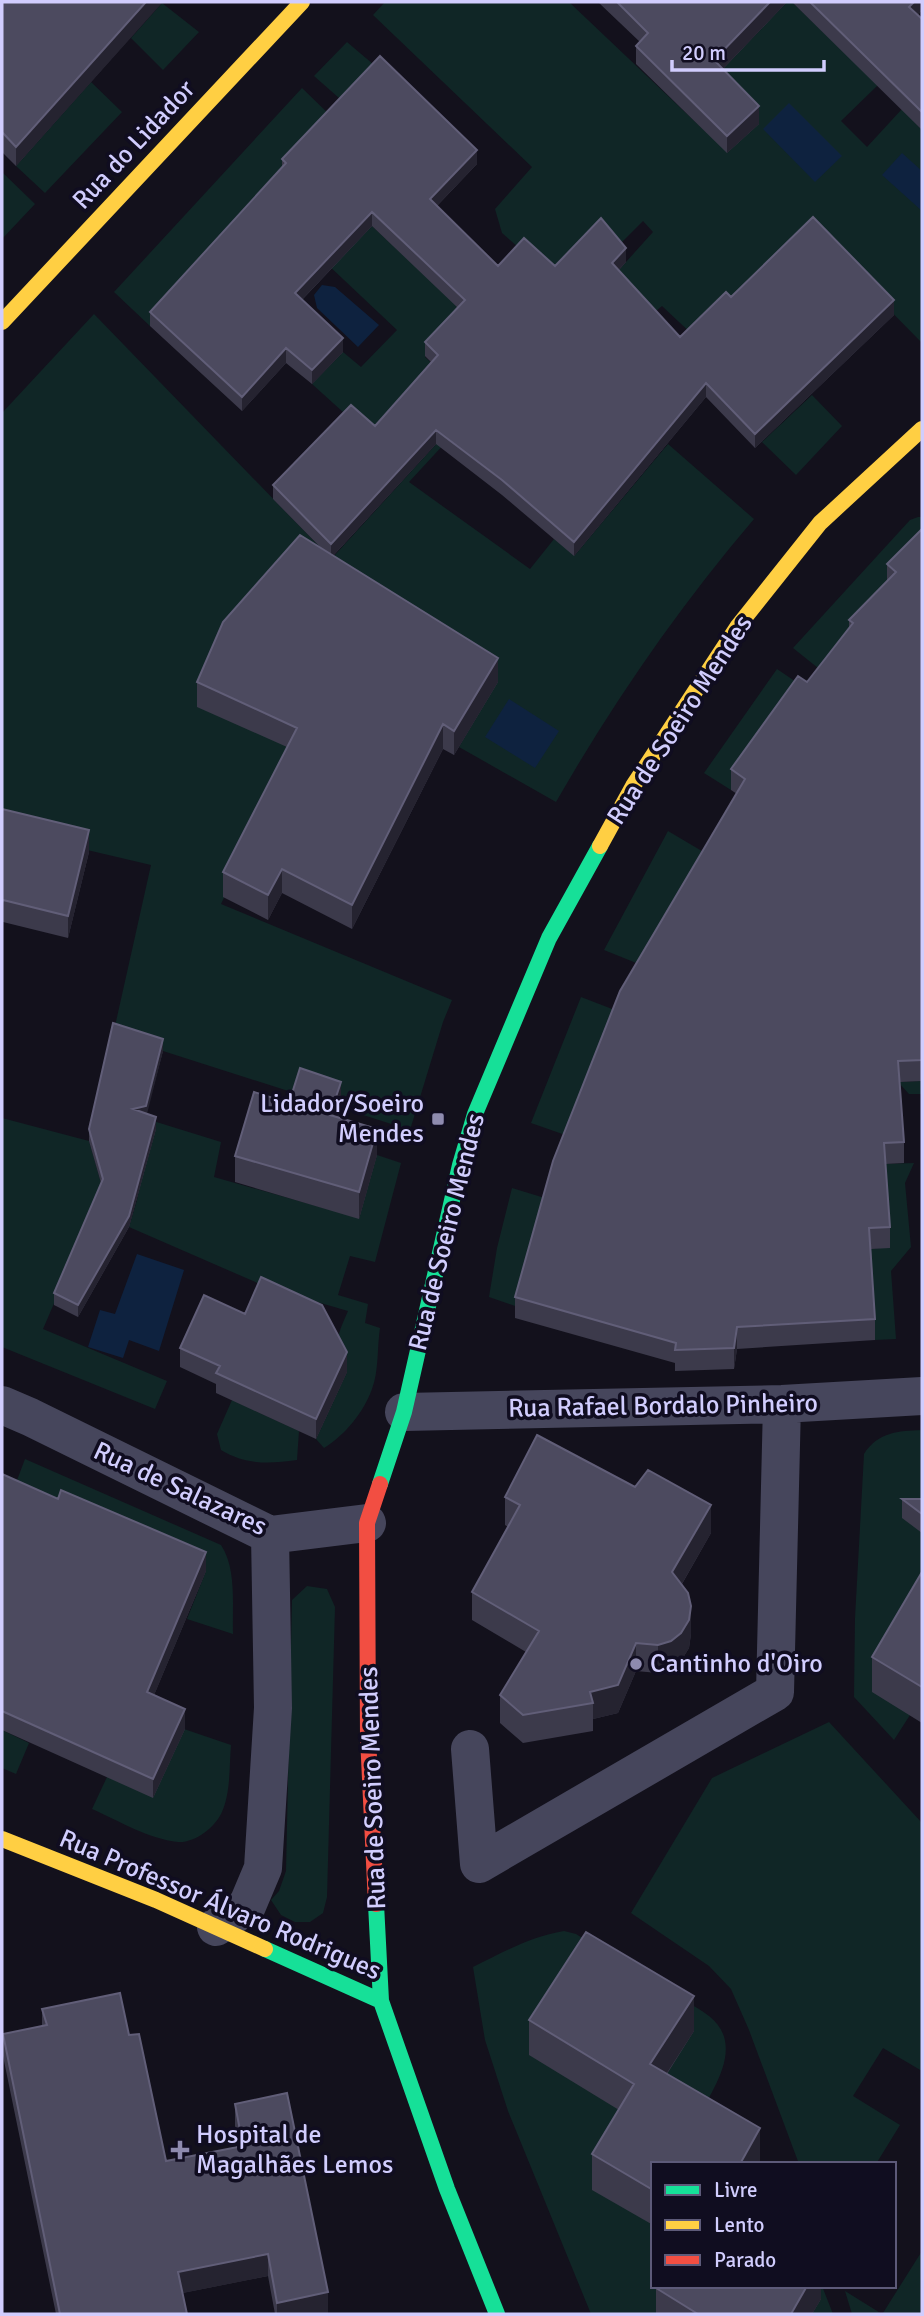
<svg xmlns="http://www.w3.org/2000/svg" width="924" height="2316" viewBox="0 0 924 2316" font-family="Signika,sans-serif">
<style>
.green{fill:#102626}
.water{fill:#0e223f}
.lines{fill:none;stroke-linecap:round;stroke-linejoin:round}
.street{stroke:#46465c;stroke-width:38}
.fast{stroke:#16e098;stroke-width:16}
.slow{stroke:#ffcf43;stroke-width:16}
.jam{stroke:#f24e42;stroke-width:16}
.wall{fill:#3c3a4b}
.shaded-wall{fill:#252330}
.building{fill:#4c4a5f;stroke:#615e78;stroke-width:2}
.poi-dot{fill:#8e8baf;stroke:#100d20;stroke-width:2.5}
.labels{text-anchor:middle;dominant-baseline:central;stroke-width:7;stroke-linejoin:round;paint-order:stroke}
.street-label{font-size:26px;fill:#d1cdfe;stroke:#100d20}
.poi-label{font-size:26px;fill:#d1cdfe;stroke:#100d20;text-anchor:start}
</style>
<rect width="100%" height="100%" fill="#13111c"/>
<path class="green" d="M 385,2 L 569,2 L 706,132 L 714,78 L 787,2 L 792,2 L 878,85 L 841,121 L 867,147 L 902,109 L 922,130 L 922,343 L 813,232 L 695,337 L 662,306 L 656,311 L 617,272 L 653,232 L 643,221 L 617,247 L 555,280 L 502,233 L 495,209 L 532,167 L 373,15 Z
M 162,3 L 199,32 L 163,70 L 131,38 Z
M 347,42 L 380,70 L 347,105 L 314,76 Z
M 91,82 L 122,112 L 45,193 L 16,166 Z
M 302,88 L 334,119 L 372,226 L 415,266 L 479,299 L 425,357 L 438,369 L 375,441 L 312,384 L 343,352 L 361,367 L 397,330 L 290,229 L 150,326 L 114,292 Z
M 2,172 L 35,204 L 2,239 Z
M 567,301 L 568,310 L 409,482 L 530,569 L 554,539 L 575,555 L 668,444 L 754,519 C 679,607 614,701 556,802 L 459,747 L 497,682 L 325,704 L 270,801 L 221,904 L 452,1000 L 443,1022 L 410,1130 L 113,1035 L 151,865 L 2,830 L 2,413 L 94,314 L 315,542 L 333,557 Z
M 812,395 L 842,426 L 796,475 L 762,442 Z
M 918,517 L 922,517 L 922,550 L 828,676 L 793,648 L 910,520 Z
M 777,669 L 805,688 L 731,790 L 704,773 Z
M 668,831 L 712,857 L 671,977 L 604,950 Z
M 581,997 L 620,1012 L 571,1137 L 531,1123 Z
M 922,1081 L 922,1094 L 909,1094 L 898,1082 Z
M 2,1118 L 89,1141 L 103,1190 L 43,1329 L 167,1381 L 155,1409 L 2,1347 Z
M 150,1120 L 221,1142 L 214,1177 L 359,1218 L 377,1155 L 401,1163 L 375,1262 L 350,1256 L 338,1295 L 368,1304 L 365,1323 L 380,1328 C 377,1347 379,1371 372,1389 C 364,1412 345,1435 324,1448 L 316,1439 L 347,1372 C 333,1345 336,1338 348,1311 L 269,1288 L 129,1227 L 137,1200 Z
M 914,1163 L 905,1183 L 911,1247 L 891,1271 L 896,1339 L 875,1340 L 869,1249 L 890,1247 L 884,1164 Z
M 512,1188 L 548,1199 L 518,1307 L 489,1297 L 497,1248 Z
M 232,1400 L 299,1431 L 297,1460 C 269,1464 246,1465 221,1450 L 217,1434 Z
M 922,1430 L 922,1607 L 910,1715 L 894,1740 L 854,1697 L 855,1618 L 864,1454 C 878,1432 898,1431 922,1430 Z
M 25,1459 L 221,1545 C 237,1569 232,1606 233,1634 L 187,1619 L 206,1571 L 2,1520 Z
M 307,1586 L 327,1589 L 335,1607 L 327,1897 L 323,1913 L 310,1922 L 295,1922 L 281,1915 L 271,1900 L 279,1891 L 286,1871 L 292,1600 Z
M 829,1722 L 922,1823 L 922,2071 L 883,2048 L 853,2096 L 900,2125 L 876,2164 L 799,2164 L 749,2030 L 731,1989 L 709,1966 L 631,1913 L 712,1778 Z
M 184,1729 L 231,1745 C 229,1767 231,1794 221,1814 C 214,1828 195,1843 178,1842 C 149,1839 119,1821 92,1809 L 107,1777 Z
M 2,1730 L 29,1743 L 16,1774 L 2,1768 Z
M 564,1931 L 576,1934 L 635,1971 L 634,2119 L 653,2225 L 653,2286 L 676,2286 L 661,2314 L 591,2314 L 508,2111 L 485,2040 L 473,1967 C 503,1952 530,1937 564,1931 Z
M 661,1988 C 676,1997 695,2005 709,2016 C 747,2046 711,2092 694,2124 L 650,2099 Z
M 922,2251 L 922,2314 L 885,2314 L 883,2313 Z
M 801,2286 L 822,2286 L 833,2314 L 812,2314 L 820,2299 Z
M 845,2291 L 882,2314 L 852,2314 Z"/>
<path class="water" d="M 789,103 L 842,156 L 815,182 L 763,129 Z
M 902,153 L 922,171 L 922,211 L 882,175 Z
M 322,285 L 335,287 L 379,325 L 358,347 L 317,308 L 314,295 Z
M 509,699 L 559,731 L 535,768 L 485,737 Z
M 137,1254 L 184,1270 L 159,1351 L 129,1340 L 123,1358 L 88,1347 L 100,1310 L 115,1314 Z"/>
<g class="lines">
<path class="street" d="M 2,1405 L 30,1417 L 270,1535 L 367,1523
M 404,1412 L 782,1404 L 922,1396
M 470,1749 L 479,1864 L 775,1692 L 782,1404
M 216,1927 L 247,1906 L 263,1868 L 273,1708 L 270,1535"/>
<path class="fast" d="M 380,1484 L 404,1412 L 460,1165 L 475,1114 L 549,938 L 600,846
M 376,1904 L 381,2001 L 447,2189 L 497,2314
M 265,1949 L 381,2001"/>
<path class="slow" d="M 2,322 L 302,2
M 600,846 L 633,786 L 738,626 L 820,523 L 922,429
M 2,1839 L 156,1900 L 265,1949"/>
<path class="jam" d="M 376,1904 L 368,1737 L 367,1523 L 380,1484"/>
</g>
<path class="wall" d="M 2,2 L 162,2 L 16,166 L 2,152 Z
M 598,2 L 787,2 L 723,69 L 759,124 L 727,153 L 636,64 L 636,46 L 640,42 Z
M 792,2 L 922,2 L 922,10 L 918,15 L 922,19 L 922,130 Z
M 282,159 L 477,164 L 437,206 L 498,266 L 555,266 L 626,262 L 619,270 L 680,337 L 731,297 L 894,315 L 755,448 L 706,397 L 574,556 L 502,495 L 436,444 L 333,556 L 498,682 L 454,755 L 443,749 L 352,929 L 282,893 L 268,920 L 223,897 L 223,872 L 287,747 L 197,707 L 197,682 L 323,550 L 273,499 L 273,485 L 375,426 L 431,362 L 425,356 L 425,342 L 458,308 L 372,226 L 302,300 L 343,352 L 312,384 L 286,363 L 242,411 L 150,326 L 150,312 L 282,167 Z
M 922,529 L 922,1081 L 900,1082 L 904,1142 L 904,1163 L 885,1164 L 890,1227 L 890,1248 L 871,1249 L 875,1319 L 875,1340 L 737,1349 L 734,1369 L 675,1371 L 675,1363 L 515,1318 L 515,1297 L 737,794 L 731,790 L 731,769 L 807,682 L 849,628 L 849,620 L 887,582 L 887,564 Z
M 2,809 L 89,852 L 68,938 L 3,922 L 2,925 Z
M 163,1051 L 146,1114 L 156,1129 L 129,1227 L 78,1317 L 54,1305 L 54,1293 L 101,1183 L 89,1141 L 89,1129 Z
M 289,1103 L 341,1108 L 338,1117 L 377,1155 L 359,1219 L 235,1182 L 235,1156 Z
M 180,1348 L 347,1372 L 316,1439 L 216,1393 L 216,1384 L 180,1367 Z
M 2,1474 L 206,1571 L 154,1695 L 185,1729 L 153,1798 L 2,1730 Z
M 505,1497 L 711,1533 L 682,1584 L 691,1634 L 689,1648 L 681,1661 L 671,1669 L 658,1673 L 636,1671 L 618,1713 L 593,1719 L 593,1731 L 523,1743 L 500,1723 L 500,1695 L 526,1652 L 472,1620 L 472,1592 L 508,1527 L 505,1525 Z
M 902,1499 L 922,1499 L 922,1533 L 902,1518 Z
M 922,1572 L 922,1723 L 872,1692 L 872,1657 Z
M 42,2009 L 129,2035 L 166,2161 L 239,2147 L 235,2126 L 235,2104 L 328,2314 L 275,2314 L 268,2276 L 182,2293 L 187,2314 L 56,2314 L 3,2056 L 3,2034 L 42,2026 Z
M 529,2020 L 694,2031 L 667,2074 L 760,2128 L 760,2164 L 653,2164 L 653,2225 L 592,2190 L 592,2154 L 619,2110 L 529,2055 Z
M 821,2286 L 821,2299 L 812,2314 L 656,2314 L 656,2288 Z"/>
<path class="shaded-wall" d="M 146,2 L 162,3 L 16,166 L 16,147 Z
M 770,2 L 787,2 L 714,78 L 714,60 Z
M 914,2 L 922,2 L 922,10 L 909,25 L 909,7 Z
M 759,106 L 759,124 L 727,153 L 727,136 Z
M 477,150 L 477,164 L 430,213 L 430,199 Z
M 372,212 L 372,226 L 295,307 L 295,293 Z
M 626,248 L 626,262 L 612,277 L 612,263 Z
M 894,300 L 894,315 L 755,448 L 755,434 Z
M 343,338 L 343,352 L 312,384 L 312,370 Z
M 286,348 L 286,363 L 242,411 L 242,397 Z
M 706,383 L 706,397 L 574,556 L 574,542 Z
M 436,430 L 436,444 L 331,558 L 331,544 Z
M 498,658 L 498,682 L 454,755 L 454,731 Z
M 443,724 L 443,749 L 352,929 L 352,905 Z
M 89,830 L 89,852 L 68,938 L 68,916 Z
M 282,869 L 282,893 L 268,920 L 268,895 Z
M 3,900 L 3,922 L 2,925 L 2,903 Z
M 163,1039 L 163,1051 L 146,1118 L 133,1109 Z
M 341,1082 L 341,1108 L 330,1141 L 330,1115 Z
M 156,1117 L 156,1129 L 129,1227 L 78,1317 L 78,1305 Z
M 377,1129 L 377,1155 L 359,1219 L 359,1192 Z
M 737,1327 L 737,1349 L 734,1369 L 734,1348 Z
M 347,1352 L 347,1372 L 316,1439 L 316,1419 Z
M 711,1505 L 711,1533 L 672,1601 L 672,1572 Z
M 206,1552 L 206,1571 L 147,1712 L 147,1692 Z
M 691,1606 L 691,1634 L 689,1648 L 681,1661 L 671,1669 L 658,1673 L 658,1645 Z
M 636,1643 L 636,1671 L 618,1713 L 593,1719 L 593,1703 L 590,1692 Z
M 185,1709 L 185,1729 L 153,1798 L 153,1779 Z
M 694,1996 L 694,2031 L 650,2099 L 650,2064 Z
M 760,2128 L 760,2164 L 740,2164 Z
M 268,2254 L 268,2276 L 178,2294 L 178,2272 Z
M 807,2286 L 821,2286 L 821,2299 L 812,2314 L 791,2314 Z
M 328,2292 L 328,2314 L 277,2314 L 277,2303 Z"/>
<path class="building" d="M 2,2 L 146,2 L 16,147 L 2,132 Z
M 617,2 L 770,2 L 714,60 L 759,106 L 727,136 L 636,46 L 648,33 Z
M 810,2 L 914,2 L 909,7 L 922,19 L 922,112 Z
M 380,56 L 477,150 L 430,199 L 498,266 L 524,238 L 555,266 L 601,218 L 626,248 L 612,263 L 680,337 L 726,292 L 731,297 L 813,217 L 894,300 L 755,434 L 706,383 L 574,542 L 502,480 L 436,430 L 331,544 L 273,485 L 351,405 L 375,426 L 438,355 L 425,342 L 465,300 L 372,212 L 295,293 L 343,338 L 312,370 L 286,348 L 242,397 L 150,312 L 286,163 L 282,159 Z
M 922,529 L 922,1060 L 898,1061 L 904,1142 L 884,1143 L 890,1227 L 869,1228 L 875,1319 L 737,1327 L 734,1348 L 675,1350 L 676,1343 L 515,1297 L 553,1161 L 620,991 L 745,779 L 731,769 L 798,676 L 807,682 L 853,623 L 849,620 L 896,572 L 887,564 Z
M 300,535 L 498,658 L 454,731 L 443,724 L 352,905 L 282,869 L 268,895 L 223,872 L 297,728 L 197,682 L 223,622 Z
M 2,809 L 89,830 L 68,916 L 3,900 L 2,903 Z
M 113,1023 L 163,1039 L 146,1106 L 133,1109 L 156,1117 L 129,1216 L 78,1305 L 54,1293 L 103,1179 L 89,1129 Z
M 300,1068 L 341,1082 L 330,1115 L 377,1129 L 359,1192 L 235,1156 L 254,1092 L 289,1103 Z
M 261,1277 L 322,1305 L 347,1352 L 316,1419 L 216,1373 L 220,1366 L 180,1348 L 204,1295 L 245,1314 Z
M 537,1435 L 635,1487 L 648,1470 L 711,1505 L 672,1572 L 688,1593 L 691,1606 L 689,1620 L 681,1633 L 671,1641 L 658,1645 L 636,1643 L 618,1685 L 590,1692 L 593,1703 L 523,1715 L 500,1695 L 539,1631 L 472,1592 L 520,1505 L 505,1497 Z
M 2,1474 L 58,1499 L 61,1490 L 206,1552 L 147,1692 L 185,1709 L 153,1779 L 2,1711 Z
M 902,1499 L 922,1499 L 922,1514 Z
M 922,1572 L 922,1687 L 872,1657 Z
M 586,1932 L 694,1996 L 650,2064 L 760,2128 L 740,2164 L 653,2164 L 653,2190 L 592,2154 L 634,2084 L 529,2020 Z
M 120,1993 L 129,2035 L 139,2034 L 166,2161 L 243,2146 L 235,2104 L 287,2093 L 328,2292 L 277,2303 L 268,2254 L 178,2272 L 187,2314 L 60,2314 L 3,2034 L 47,2025 L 42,2009 Z
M 657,2286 L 807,2286 L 791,2314 L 698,2314 L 656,2288 Z"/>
<g class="poi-dot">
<rect x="431" y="1112" width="14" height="14" rx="3.5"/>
<circle cx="636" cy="1664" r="7"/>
<path d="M176.5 2139.5h7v7h7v7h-7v7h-7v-7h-7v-7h7z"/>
</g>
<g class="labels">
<g class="street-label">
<text transform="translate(134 145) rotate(-47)">Rua do Lidador</text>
<text transform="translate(680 720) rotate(-57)">Rua de Soeiro Mendes</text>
<text transform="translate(447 1232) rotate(-76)">Rua de Soeiro Mendes</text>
<text transform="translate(663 1406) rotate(-1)">Rua Rafael Bordalo Pinheiro</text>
<text transform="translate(180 1489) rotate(25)">Rua de Salazares</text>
<text transform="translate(373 1788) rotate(-92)">Rua de Soeiro Mendes</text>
<text transform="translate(220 1905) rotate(23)">Rua Professor Álvaro Rodrigues</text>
</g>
<g class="poi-label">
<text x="424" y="1104" text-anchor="end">Lidador/Soeiro<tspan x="424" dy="30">Mendes</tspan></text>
<text x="650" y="1664">Cantinho d'Oiro</text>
<text x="196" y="2135">Hospital de<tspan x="196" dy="30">Magalhães Lemos</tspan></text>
</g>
</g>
<rect width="924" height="2316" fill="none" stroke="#d1cdfe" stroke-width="7"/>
<rect x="651" y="2162" width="245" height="126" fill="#100d20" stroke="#5d5a79" stroke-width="2"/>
<rect x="665" y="2185" width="35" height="10" fill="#16e098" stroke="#5d5a79" stroke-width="2"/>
<text x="714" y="2197" font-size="21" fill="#d1cdfe">Livre</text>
<rect x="665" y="2220" width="35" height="10" fill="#ffcf43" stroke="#5d5a79" stroke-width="2"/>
<text x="714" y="2232" font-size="21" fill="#d1cdfe">Lento</text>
<rect x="665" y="2255" width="35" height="10" fill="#f24e42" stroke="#5d5a79" stroke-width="2"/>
<text x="714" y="2267" font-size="21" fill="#d1cdfe">Parado</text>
<path d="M672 60v10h152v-10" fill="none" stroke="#d1cdfe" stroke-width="3.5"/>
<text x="682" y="60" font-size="21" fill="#d1cdfe" stroke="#100d20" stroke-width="5" paint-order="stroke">20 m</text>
</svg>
